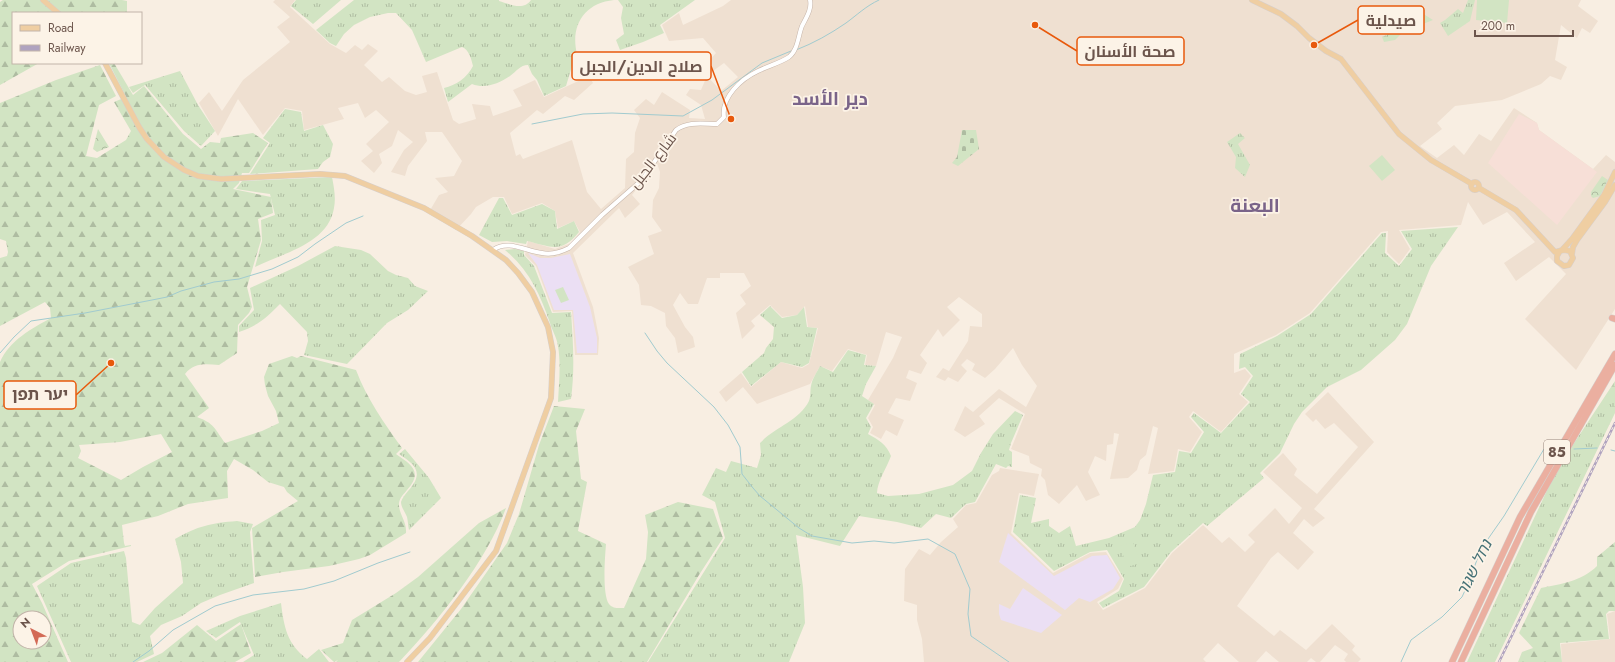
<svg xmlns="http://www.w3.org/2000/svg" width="1615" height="662" viewBox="0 0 1615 662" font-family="Jost,Cairo,'Noto Sans Hebrew',sans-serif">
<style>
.residential{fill:#efe0d1}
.commercial{fill:#f7dfd7}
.education{fill:#ebdff4}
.grass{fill:url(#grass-tufts)}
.forest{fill:url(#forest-firs);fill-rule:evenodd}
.cemetery{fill:url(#cemetery-stones)}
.park{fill:url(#park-crowns)}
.garden{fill:#d2e4c3}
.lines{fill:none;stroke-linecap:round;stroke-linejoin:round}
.stream{stroke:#a1cbcf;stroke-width:1}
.minor-casing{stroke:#c7b6ab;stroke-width:5}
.major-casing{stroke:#d6cfcd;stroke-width:6}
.highway-casing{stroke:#d6cfcd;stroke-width:7}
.minor{stroke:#fff;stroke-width:4}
.major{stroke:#efcea2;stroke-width:5}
.highway{stroke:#ebafa0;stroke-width:6}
.rail-casing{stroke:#b0a3bf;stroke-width:2.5}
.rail{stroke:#fcf3e7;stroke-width:1;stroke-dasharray:3;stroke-linecap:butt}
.labels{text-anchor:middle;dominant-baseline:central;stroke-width:3.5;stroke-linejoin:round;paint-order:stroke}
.shield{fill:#fcf3e7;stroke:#97847a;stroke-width:1}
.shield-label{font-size:14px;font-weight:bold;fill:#6c554c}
.street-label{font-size:15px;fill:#6c554c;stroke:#fcf3e7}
.water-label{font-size:16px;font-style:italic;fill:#467277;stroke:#fcf3e7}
.district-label{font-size:19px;font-weight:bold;fill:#7a6489;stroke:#fcf3e7}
.leader{fill:none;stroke:#e8590c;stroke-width:1.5}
.callout-dot{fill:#e8590c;stroke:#fcf3e7;stroke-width:1.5}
.callout{fill:#fcf3e7;stroke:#e8590c;stroke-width:1.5}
.callout-label{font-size:16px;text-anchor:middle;font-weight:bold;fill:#6c554c}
</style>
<defs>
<pattern id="grass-tufts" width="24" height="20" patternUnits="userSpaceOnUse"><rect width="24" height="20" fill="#d2e4c3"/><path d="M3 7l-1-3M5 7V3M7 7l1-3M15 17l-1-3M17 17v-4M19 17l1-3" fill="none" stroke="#aebca1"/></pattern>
<pattern id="forest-firs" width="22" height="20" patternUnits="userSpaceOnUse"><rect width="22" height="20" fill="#d2e4c3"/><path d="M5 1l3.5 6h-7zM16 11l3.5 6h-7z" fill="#aebca1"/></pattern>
<pattern id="cemetery-stones" width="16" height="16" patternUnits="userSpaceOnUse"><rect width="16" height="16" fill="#d2e4c3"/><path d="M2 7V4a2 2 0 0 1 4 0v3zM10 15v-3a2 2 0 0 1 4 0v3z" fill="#aebca1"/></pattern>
<pattern id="park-crowns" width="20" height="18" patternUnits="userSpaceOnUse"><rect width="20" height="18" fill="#d2e4c3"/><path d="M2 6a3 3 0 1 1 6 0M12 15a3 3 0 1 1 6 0" fill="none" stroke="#aebca1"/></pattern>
</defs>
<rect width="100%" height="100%" fill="#f8eee2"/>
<path class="residential" d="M 275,0 L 295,0 L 290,7 L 330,44 L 346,53 L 355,45 L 362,50 L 368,44 L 378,51 L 364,65 L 382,82 L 389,77 L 405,91 L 416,95 L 427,92 L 422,76 L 437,72 L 453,120 L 459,124 L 476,119 L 472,104 L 490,106 L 493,116 L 522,106 L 513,90 L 535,80 L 544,97 L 589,76 L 593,83 L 574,100 L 565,96 L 543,114 L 537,110 L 510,133 L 516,156 L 520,154 L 523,159 L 572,140 L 587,192 L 601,209 L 625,188 L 626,159 L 634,152 L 635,133 L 640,118 L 634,110 L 646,99 L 654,105 L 662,92 L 690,110 L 689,118 L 705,119 L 701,105 L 686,95 L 690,89 L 701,90 L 707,76 L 721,91 L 738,77 L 724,63 L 713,71 L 709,61 L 716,53 L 703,38 L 669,41 L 662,25 L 679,13 L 683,25 L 723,6 L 731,0 L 1581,0 L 1578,6 L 1598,21 L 1590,33 L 1582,28 L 1577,38 L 1561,25 L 1555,60 L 1567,67 L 1561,80 L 1550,76 L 1541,84 L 1502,100 L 1455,106 L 1437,123 L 1442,129 L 1420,146 L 1437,158 L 1454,145 L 1464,155 L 1479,134 L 1491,141 L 1514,108 L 1537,123 L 1539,130 L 1550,138 L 1593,169 L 1606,155 L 1615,162 L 1615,309 L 1576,370 L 1525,319 L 1566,274 L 1549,257 L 1516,281 L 1504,263 L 1535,242 L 1507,212 L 1483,225 L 1468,202 L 1461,225 L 1399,230 L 1410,249 L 1399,264 L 1387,252 L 1388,231 L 1381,232 L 1310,313 L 1276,335 L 1234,354 L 1234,373 L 1245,369 L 1251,376 L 1239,394 L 1248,402 L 1221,432 L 1193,411 L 1189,417 L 1202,432 L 1190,452 L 1178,449 L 1174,471 L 1148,474 L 1158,428 L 1153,426 L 1146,455 L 1140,460 L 1137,470 L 1128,478 L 1110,479 L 1119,434 L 1114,433 L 1113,444 L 1107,445 L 1106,461 L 1095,456 L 1088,472 L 1100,495 L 1086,501 L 1077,485 L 1059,504 L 1048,495 L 1045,480 L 1041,476 L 1042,469 L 1030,463 L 1029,456 L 1011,449 L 1025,414 L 999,398 L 979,416 L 985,424 L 965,437 L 954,430 L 965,406 L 973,412 L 999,389 L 1026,407 L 1037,386 L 1022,365 L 1013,348 L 995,369 L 985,378 L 972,370 L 975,364 L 967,359 L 961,365 L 967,371 L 958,382 L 948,377 L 945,381 L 936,377 L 943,368 L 949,371 L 968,341 L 970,326 L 982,327 L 982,314 L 959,297 L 947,307 L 960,320 L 943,337 L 938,329 L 920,355 L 927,363 L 921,374 L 909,370 L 906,378 L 917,383 L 910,401 L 896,398 L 888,413 L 904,420 L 897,436 L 886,430 L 881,439 L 870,433 L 873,427 L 868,418 L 875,405 L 868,400 L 893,358 L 902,337 L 886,332 L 876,366 L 865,365 L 867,355 L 848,349 L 832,371 L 820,366 L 810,384 L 757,404 L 743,387 L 726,402 L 719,392 L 741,373 L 751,387 L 781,362 L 802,368 L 809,364 L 818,328 L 808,327 L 805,306 L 797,315 L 782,317 L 770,305 L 751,321 L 755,326 L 742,339 L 736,313 L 746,304 L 740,295 L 751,286 L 744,273 L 720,273 L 720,278 L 707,278 L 698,304 L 688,304 L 680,293 L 673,305 L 685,327 L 693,337 L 695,347 L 678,353 L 675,338 L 666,326 L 665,313 L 651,306 L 641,305 L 639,285 L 628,267 L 654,254 L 648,236 L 662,231 L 652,217 L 653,200 L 659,188 L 660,172 L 657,163 L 632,195 L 640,204 L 625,218 L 619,208 L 573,253 L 593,307 L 599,338 L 598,355 L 575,355 L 572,311 L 553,312 L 536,266 L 525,255 L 528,241 L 555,249 L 571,243 L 580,232 L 574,221 L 558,228 L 555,211 L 542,203 L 512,214 L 504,197 L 493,197 L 476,207 L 471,214 L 456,230 L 429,212 L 439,195 L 448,192 L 435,178 L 454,176 L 462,161 L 442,132 L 425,132 L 427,141 L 408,166 L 405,176 L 391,172 L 404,150 L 413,142 L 398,130 L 392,146 L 379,154 L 382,163 L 374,173 L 361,161 L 373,151 L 366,144 L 389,122 L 376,110 L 365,118 L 358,103 L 338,108 L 344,119 L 304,130 L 302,111 L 285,108 L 263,135 L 238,99 L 218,136 L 199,103 L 209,92 L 222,111 L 243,80 L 290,42 L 277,27 L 290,17 L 273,2 Z
M 1328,392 L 1374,442 L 1314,509 L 1325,518 L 1313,527 L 1304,519 L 1293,533 L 1314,552 L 1298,570 L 1278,552 L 1271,558 L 1237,606 L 1274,636 L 1280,630 L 1306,650 L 1332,624 L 1355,646 L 1352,650 L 1361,659 L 1358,662 L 1346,662 L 1344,660 L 1348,654 L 1335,645 L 1320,662 L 1316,662 L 1311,658 L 1307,662 L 1279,662 L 1266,651 L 1256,662 L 1239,662 L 1218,643 L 1203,659 L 1206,662 L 924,662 L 922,639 L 917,620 L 917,605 L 904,601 L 905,569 L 919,549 L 930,555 L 941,542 L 958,527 L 953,519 L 966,505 L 976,503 L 992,475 L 999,471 L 1000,468 L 1039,474 L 1034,496 L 1019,493 L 1011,533 L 1053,573 L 1090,553 L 1106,552 L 1123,579 L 1118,589 L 1097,602 L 1103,610 L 1145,588 L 1172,553 L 1203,525 L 1222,543 L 1229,537 L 1245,552 L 1255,542 L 1248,535 L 1275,508 L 1289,524 L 1302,508 L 1263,472 L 1283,453 L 1297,469 L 1294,475 L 1317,494 L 1358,447 L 1334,423 L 1325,429 L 1316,419 L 1313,422 L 1305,414 Z
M 1615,611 L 1615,662 L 1562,662 L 1561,644 L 1610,639 L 1607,614 Z"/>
<path class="commercial" d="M 1519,114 L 1537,123 L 1539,130 L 1597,172 L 1557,225 L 1488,163 Z"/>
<path class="education" d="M 528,253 L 540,258 L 551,258 L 570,254 L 590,307 L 597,338 L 597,353 L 577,353 L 573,310 L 554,310 L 537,265 Z
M 1008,533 L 1054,576 L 1092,556 L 1107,555 L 1120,578 L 1113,589 L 1090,602 L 1079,598 L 1065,610 L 999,562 Z
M 1023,588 L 1062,615 L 1041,633 L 1001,620 L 999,614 L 999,604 L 1010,609 Z"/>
<path class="grass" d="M 296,0 L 341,0 L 313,24 L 291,6 Z
M 354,0 L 499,0 L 499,1 C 509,4 524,11 531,0 L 614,0 C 584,3 570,26 577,54 L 572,66 L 566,86 L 544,96 L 537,80 L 532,74 L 528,65 C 520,65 517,71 510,76 C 498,84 485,89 472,84 L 448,102 L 444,88 C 456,85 467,78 473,66 C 471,58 469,50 462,47 L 426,62 L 412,30 L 396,13 L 388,13 L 370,17 L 354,25 L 344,34 L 336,46 L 330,43 L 316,30 Z
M 618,0 L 695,0 L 660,25 L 664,33 L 643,42 L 620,50 L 616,40 L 624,34 L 621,18 L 623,7 Z
M 1468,0 L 1475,0 L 1470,21 L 1448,36 L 1440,23 L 1445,20 L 1458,9 L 1463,13 Z
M 1422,13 L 1433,20 L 1403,32 L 1395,40 L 1384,42 L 1382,37 L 1401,28 L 1408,21 Z
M 180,71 L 198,105 L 215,131 L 201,146 L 184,131 L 145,85 L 133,93 L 129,87 Z
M 285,109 L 301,112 L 304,131 L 323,125 L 333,144 L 330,157 L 323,162 L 318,169 L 250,174 L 270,143 L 263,138 Z
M 1240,133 L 1245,138 L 1238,144 L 1250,165 L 1245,177 L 1235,168 L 1236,157 L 1227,142 Z
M 332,177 C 334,187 336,198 334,208 C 328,244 283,253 255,267 L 262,241 L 261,220 L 275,215 L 270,194 L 236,189 L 242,181 Z
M 499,198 L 503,198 L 512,215 L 542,204 L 555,211 L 557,229 L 574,221 L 579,232 C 561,254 552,247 527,241 L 526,244 L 507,241 L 492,242 L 479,235 Z
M 1458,227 L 1431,266 L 1407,324 L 1395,340 L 1361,370 L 1327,387 L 1302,412 L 1294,424 L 1280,453 L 1260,473 L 1264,478 L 1207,526 L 1203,523 L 1171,552 L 1144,587 L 1103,608 L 1099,603 L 1119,591 L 1124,579 L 1107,550 L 1090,552 L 1054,571 L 1013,532 L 1020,495 L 1036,498 L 1031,523 L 1049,519 L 1049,526 L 1059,533 L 1070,526 L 1076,546 L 1109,538 L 1135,527 L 1140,520 L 1146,504 L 1153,475 L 1175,472 L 1179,451 L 1191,453 L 1204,432 L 1191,417 L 1194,413 L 1221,433 L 1250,402 L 1241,394 L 1253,376 L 1245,367 L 1239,369 L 1240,354 L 1277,336 L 1311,314 L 1382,233 L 1386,233 L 1385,253 L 1399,266 L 1412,249 L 1401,231 Z
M 335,246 L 361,250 L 370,254 L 388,271 L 396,275 L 408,278 L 415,286 L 428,291 L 408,310 L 387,323 L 347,364 L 304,355 L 308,341 L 307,332 L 280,304 C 266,318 259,325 239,332 L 239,326 L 254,310 L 250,288 L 298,266 Z
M 515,249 L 524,251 L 524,255 L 534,266 L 552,313 L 571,312 C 573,341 575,369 571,399 L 558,402 C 559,383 561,364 558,346 C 557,338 552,330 550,323 C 540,294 529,270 505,250 Z
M 770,306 L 782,318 L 797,315 L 804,307 L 807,327 L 817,328 L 809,363 L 802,367 L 781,362 L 751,386 L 742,372 L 764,353 L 766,348 L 773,339 L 774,327 L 760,315 Z
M 848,350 L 866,355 L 864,365 L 876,366 L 866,384 L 862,396 L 874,404 L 866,418 L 871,427 L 868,434 C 879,440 886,444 891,456 C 887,467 877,482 877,493 L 888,496 L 919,494 L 953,485 L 972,471 L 981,453 L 993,434 L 1015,411 L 1023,415 L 1011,443 L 1009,450 L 1012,452 L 1012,467 L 1008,466 L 1006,468 L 996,464 L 975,502 L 966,504 L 951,518 L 936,514 L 921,528 L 897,522 L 859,516 L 840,546 L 796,535 L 803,587 L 805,623 L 789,662 L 648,662 L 725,538 L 715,502 L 702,495 L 716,468 L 726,472 L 731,461 L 757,468 L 761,455 L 760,443 C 775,427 799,421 809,401 C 811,396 810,390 811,386 C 812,379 817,372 820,366 L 833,372 Z
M 1615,381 L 1615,413 L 1495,662 L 1467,662 L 1557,469 Z
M 405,449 L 429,478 L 441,498 L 409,530 C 408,526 408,521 407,517 C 405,512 401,507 401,502 C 402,498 405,495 408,491 C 423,474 418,466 399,454 Z
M 237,521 L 253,524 L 250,532 L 254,583 L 220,595 L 201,603 L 182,616 L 161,625 L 150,636 L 154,654 L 137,662 L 71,662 L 37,586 L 71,563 L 124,551 L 126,558 L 132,622 L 140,625 L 155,608 L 183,583 L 181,562 L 175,539 C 198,526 211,523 237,521 Z
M 281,603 C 284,627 287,644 307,659 L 319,649 L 329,662 L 243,662 L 254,655 L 240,622 L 216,638 L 206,631 L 240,616 Z"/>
<path class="forest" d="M 3,0 L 122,0 L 127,1 L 127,13 L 13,13 L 13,63 L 39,63 L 0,85 L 0,2 Z
M 109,63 L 114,63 L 133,95 L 144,86 L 183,134 L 201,149 L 210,142 L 220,143 L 221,138 L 253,133 L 268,143 L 249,173 L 242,173 L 239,183 L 233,189 L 271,197 L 273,213 L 258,219 L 261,240 L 247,287 L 252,307 L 249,313 L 238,325 L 237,353 L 219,365 C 206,364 194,362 185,374 L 209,408 L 197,417 C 214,423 215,429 225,443 L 262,431 L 279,423 L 276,411 L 268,396 L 265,385 L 264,377 L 269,364 L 292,356 L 297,358 L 301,356 L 356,370 C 367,399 384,423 402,448 L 396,454 C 412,465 423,472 407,490 C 404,494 400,497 399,503 C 398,513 407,521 406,533 L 370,555 L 359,559 L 329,566 L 283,572 L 255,577 L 252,528 L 298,501 L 287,492 L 284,487 L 268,482 L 253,470 L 234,459 L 227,471 L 228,498 L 188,504 L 158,516 L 122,525 L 124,543 L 125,546 L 131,545 L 131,546 L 69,561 L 32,584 L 42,603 L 68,662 L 0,662 L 0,362 C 9,341 32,328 51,318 L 50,308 L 45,302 L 0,326 L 0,258 L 7,256 L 8,252 L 6,241 L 0,239 L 0,103 L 56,80 L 100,65 L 116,96 L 99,105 L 86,156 L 97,158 L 126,140 L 131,131 L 114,102 L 126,97 ZM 161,434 L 172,452 L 143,467 L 121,480 L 78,458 L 81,451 L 79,445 L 120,442 ZM 20,618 L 44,618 L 44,642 L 20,642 Z
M 554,406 L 585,409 L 576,431 L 581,479 L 587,482 L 578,531 L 606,544 C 605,557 602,594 609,604 C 613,609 619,608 624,608 L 646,559 L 648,532 L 645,515 L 678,502 L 713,509 L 723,538 L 699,575 L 647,662 L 418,662 L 461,609 L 507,543 L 519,514 L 539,445 Z
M 506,508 C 486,562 439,620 399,662 L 336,662 L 338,660 L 334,662 L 321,650 L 343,643 L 352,620 L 396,593 L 418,577 L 479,523 Z
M 1615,542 L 1615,611 L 1609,611 L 1606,614 L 1609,639 L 1560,643 L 1562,662 L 1518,662 L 1522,652 L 1533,648 L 1519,633 L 1541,588 C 1561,584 1582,581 1597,566 L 1597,557 Z
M 241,624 L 251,653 L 235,662 L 143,662 L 162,653 L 197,625 L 216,641 Z"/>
<path class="cemetery" d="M 962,130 L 976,130 L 979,149 L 958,166 L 952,163 L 957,157 Z"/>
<path class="park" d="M 98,129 L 109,147 L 97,152 L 93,149 Z
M 1602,176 L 1608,180 L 1600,196 L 1593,198 L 1591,196 L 1591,192 Z"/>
<path class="garden" d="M 1477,0 L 1509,0 L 1507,23 L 1476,20 Z
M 1382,155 L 1395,170 L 1382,181 L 1369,166 Z
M 563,287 L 569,300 L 561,303 L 555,290 Z
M 1133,542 L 1140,563 L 1127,567 L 1120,546 Z"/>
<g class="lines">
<path class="stream" d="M 796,50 C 814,43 830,34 846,23 C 857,15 866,6 879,0
M 532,124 L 583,114 L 612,113 L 683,116 L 712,100 L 762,63 L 791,51
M 645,333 L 657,351 L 667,363 L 714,407 L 728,425 L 740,447 L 742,474 L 753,488 L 760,496 L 799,528 L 812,536 L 852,543 L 874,541 L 894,543 L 928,539 L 955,554 L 970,589 L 968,614 L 971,636 L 1009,662
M 0,353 L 14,337 L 31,321 L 85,313 L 152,300 L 167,297 L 181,291 L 214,282 L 239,279 L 272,269 L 298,257 L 315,244 L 346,223 L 363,216
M 1574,449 L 1597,448
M 1611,450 L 1615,451
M 133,662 L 149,651 L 173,630 L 215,606 L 253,595 L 304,589 L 334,581 L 378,563 L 410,552
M 1401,662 L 1411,640 L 1442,617 L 1462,597 L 1468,584 L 1481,549 L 1504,516 L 1544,449 L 1552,449"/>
<g class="minor-casing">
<path id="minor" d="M 493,250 C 508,239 525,251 542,253 C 551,255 561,252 569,248 L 602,215 L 642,180 L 676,130 C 688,121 703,124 717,124 L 724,117 C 721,97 741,79 758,71 C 768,66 780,63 789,57 C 798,50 798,36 802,26 C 806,18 812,9 810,0"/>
</g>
<g class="major-casing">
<path id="major" d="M 43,0 L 58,13
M 1252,0 L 1281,14 L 1297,26 L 1309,38 L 1326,51 L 1341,59 L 1399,134 L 1431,160 L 1472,184
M 105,63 L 139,127 L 147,139 L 164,157 L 184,170 L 198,176 L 221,179 L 320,174 L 345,176 L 424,208 L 472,236 L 506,260 L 518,273 L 532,292 L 548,327 L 553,352 L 551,398 L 496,551 L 430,638 L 407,662
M1471 186a4 4 0 1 1 8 0a4 4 0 1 1-8 0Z
M 1479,188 L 1516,210 L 1555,252 L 1564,250 L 1570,251 L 1573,258 L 1569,265 L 1564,266 L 1557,261 L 1557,256 L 1560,251
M 1562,250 L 1572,239 L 1604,195 L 1615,172
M 1572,254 L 1573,247 L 1577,240 L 1605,202 L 1615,185"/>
</g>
<g class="highway-casing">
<path id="highway" d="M 1612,318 L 1615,319
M 1452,662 L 1520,517 L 1615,354
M 1461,662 L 1531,512 L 1615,365"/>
</g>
<use href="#minor" class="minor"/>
<use href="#major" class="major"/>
<use href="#highway" class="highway"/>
<g class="rail-casing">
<path id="rail" d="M 1499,662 L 1615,423"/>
</g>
<use href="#rail" class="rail"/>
</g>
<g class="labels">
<rect class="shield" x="1544" y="440" width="26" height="24" rx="3"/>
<g class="shield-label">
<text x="1557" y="452">85</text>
</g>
<g class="street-label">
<text transform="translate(653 161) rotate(-52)">شارع الجبل</text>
</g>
<g class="water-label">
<text transform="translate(1474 568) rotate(-64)">נחל שגור</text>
</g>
<g class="district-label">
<text x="830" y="98">دير الأسد</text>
<text x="1255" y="205">البعنة</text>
</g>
</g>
<path class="leader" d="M1314 45L1358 20M1035 25L1077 51M731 119L711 66M111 363L76 395"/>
<g class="callout-dot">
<circle cx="1314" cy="45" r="4"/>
<circle cx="1035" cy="25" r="4"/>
<circle cx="731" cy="119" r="4"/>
<circle cx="111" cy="363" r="4"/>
</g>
<g class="callout">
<rect x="1358" y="6" width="66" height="28" rx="4"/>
<rect x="1077" y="37" width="107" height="28" rx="4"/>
<rect x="572" y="52" width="139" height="28" rx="4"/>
<rect x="4" y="381" width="72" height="28" rx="4"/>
</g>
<g class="callout-label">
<text x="1391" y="26">صيدلية</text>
<text x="1130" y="57">صحة الأسنان</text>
<text x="641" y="72">صلاح الدين/الجبل</text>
<text x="40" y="400">יער תפן</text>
</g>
<rect x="12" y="12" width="130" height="52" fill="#fcf3e7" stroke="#c2b4a9"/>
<rect x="20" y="25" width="20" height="6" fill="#efcea2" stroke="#c2b4a9"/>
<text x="48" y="32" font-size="12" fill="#6c554c">Road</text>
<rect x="20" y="45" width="20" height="6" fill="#b0a3bf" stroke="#c2b4a9"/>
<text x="48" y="52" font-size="12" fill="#6c554c">Railway</text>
<g transform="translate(32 630) rotate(318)"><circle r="19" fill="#fcf3e7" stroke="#c2b4a9"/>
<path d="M0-3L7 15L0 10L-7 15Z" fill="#d36a56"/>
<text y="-6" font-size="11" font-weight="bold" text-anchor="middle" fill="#6c554c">N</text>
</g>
<path d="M1475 30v6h98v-6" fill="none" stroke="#6c554c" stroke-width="2"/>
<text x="1481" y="30" font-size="12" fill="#6c554c" stroke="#fcf3e7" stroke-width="3" paint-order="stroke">200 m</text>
</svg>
